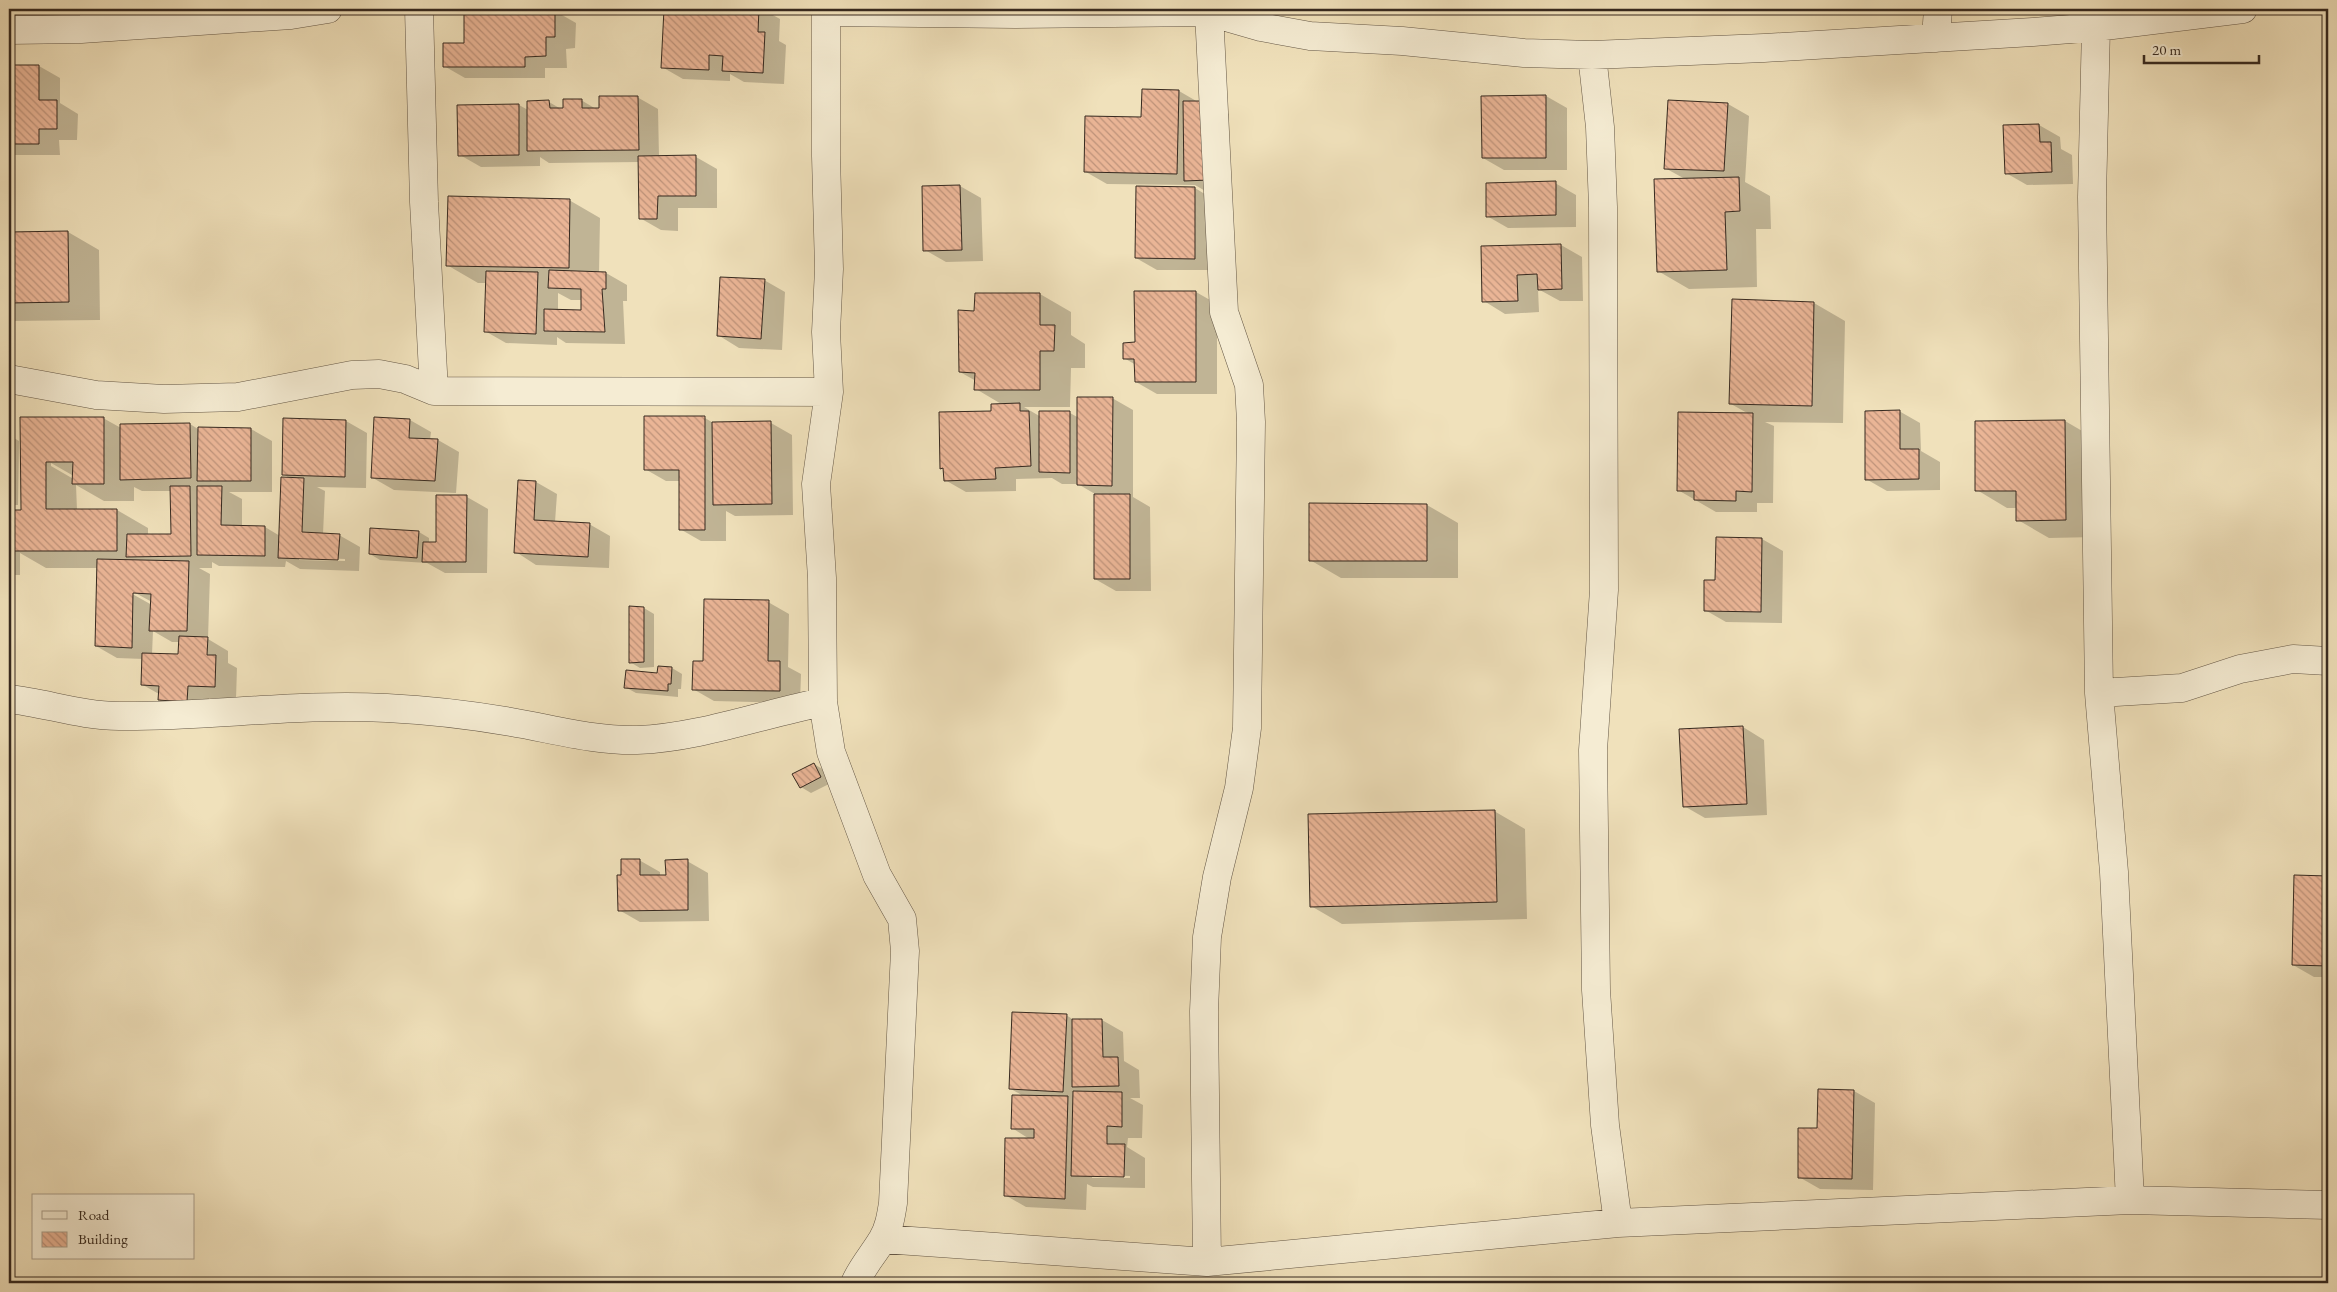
<svg xmlns="http://www.w3.org/2000/svg" width="2337" height="1292" viewBox="0 0 2337 1292" font-family="'EB Garamond',serif">
<style>
.shadow{fill:#0003;fill-rule:evenodd}
.building{fill:url(#building-back-hatch);stroke:#36291f}
.lines{fill:none;stroke-linecap:round;stroke-linejoin:round}
.minor-casing{stroke:#645746;stroke-width:29}
.minor{stroke:#f5ecd3;stroke-width:28}
</style>
<defs>
<pattern id="building-back-hatch" width="6" height="6" patternUnits="userSpaceOnUse" patternTransform="scale(1.25)"><rect width="6" height="6" fill="#eab596"/><path d="M-1 5l2 2M0 0l6 6M5-1l2 2" fill="none" stroke="#be937a"/></pattern>
</defs>
<rect width="100%" height="100%" fill="#f0e1bb"/>
<filter id="stains"><feTurbulence type="fractalNoise" baseFrequency=".004" numOctaves="4"/><feColorMatrix values="0 0 0 0 .2 0 0 0 0 .09 0 0 0 0 .02 0 0 0 .5 -.17"/></filter>
<radialGradient id="worn" r=".72"><stop offset=".6" stop-color="#630" stop-opacity="0"/><stop offset="1" stop-color="#630" stop-opacity=".3"/></radialGradient>
<path class="shadow" d="M 665,9 L 762,9 L 780,19 L 779,41 L 786,45 L 784,84 L 744,82 L 730,74 L 730,81 L 683,79 L 662,67 Z
M 555,11 L 576,23 L 575,48 L 566,49 L 567,68 L 545,68 L 545,78 L 465,78 L 444,66 Z
M 9,66 L 39,66 L 60,78 L 60,103 L 78,114 L 77,140 L 59,140 L 60,155 L 9,155 Z
M 1179,91 L 1198,102 L 1208,102 L 1229,114 L 1230,192 L 1207,192 L 1195,185 L 1107,184 L 1086,172 L 1142,118 Z
M 1546,96 L 1567,108 L 1567,170 L 1504,170 L 1483,158 Z
M 637,97 L 658,109 L 659,157 L 696,157 L 717,169 L 717,208 L 678,208 L 678,231 L 661,230 L 640,218 L 640,162 L 549,163 L 540,157 L 540,166 L 481,167 L 460,155 L 519,105 L 528,110 L 549,102 L 561,109 L 581,100 L 596,109 Z
M 1728,104 L 1749,116 L 1745,182 L 1770,196 L 1771,229 L 1756,229 L 1757,287 L 1689,289 L 1658,271 L 1685,179 L 1665,168 Z
M 2039,125 L 2060,137 L 2061,149 L 2072,155 L 2073,184 L 2027,185 L 2006,173 L 2005,126 Z
M 1555,183 L 1576,195 L 1576,227 L 1508,228 L 1487,216 Z
M 960,186 L 981,198 L 983,261 L 946,262 L 925,250 L 923,187 Z
M 1195,188 L 1216,201 L 1215,270 L 1157,270 L 1136,258 Z
M 569,200 L 600,218 L 599,273 L 606,273 L 627,285 L 627,301 L 623,301 L 625,344 L 566,343 L 557,337 L 557,345 L 506,343 L 485,331 L 487,283 L 478,283 L 447,265 ZM 558,293 L 571,300 L 582,300 L 582,311 L 558,311 Z
M 68,232 L 99,250 L 100,320 L 9,321 L 9,233 Z
M 1561,245 L 1582,257 L 1583,301 L 1560,301 L 1538,289 L 1539,312 L 1505,314 L 1484,301 L 1483,247 Z
M 764,280 L 785,292 L 782,350 L 739,348 L 718,335 Z
M 1196,292 L 1217,304 L 1217,394 L 1157,394 L 1136,382 L 1136,365 L 1124,358 Z
M 1040,294 L 1071,312 L 1071,335 L 1085,344 L 1085,368 L 1071,368 L 1070,407 L 1024,407 L 1041,417 L 1070,413 L 1079,418 L 1112,398 L 1133,410 L 1133,497 L 1150,507 L 1151,591 L 1116,591 L 1095,579 L 1095,494 L 1078,484 L 1062,484 L 1052,478 L 1016,479 L 1016,491 L 966,492 L 945,480 L 945,470 L 941,468 L 992,412 L 1003,405 L 976,389 L 976,381 L 960,372 L 976,312 Z
M 1733,301 L 1814,303 L 1845,321 L 1843,423 L 1765,422 L 1774,426 L 1773,503 L 1757,503 L 1757,512 L 1716,512 L 1678,490 L 1749,414 L 1731,404 Z
M 1899,411 L 1920,423 L 1921,451 L 1940,462 L 1940,490 L 1887,491 L 1866,479 Z
M 22,418 L 103,418 L 121,428 L 190,424 L 198,429 L 251,429 L 272,441 L 272,492 L 229,492 L 242,499 L 242,527 L 265,527 L 280,536 L 291,479 L 283,474 L 346,421 L 367,433 L 366,488 L 317,487 L 325,491 L 323,534 L 339,535 L 360,547 L 359,571 L 300,569 L 286,561 L 285,567 L 219,566 L 212,562 L 212,568 L 199,568 L 210,574 L 208,639 L 228,651 L 228,663 L 237,668 L 236,699 L 209,698 L 208,713 L 180,712 L 159,700 L 159,694 L 143,685 L 144,659 L 117,658 L 96,646 L 98,568 L 46,568 L 20,553 L 20,575 L 9,575 L 9,529 L 15,532 L 22,511 ZM 51,463 L 79,479 L 77,481 L 51,466 ZM 76,485 L 104,501 L 134,501 L 134,487 L 142,491 L 172,491 L 172,535 L 148,535 L 148,528 L 117,510 L 77,510 ZM 299,557 L 345,559 L 345,561 L 299,560 ZM 128,589 L 152,602 L 152,605 L 127,591 ZM 153,631 L 172,642 L 180,642 L 180,655 L 152,654 Z
M 705,418 L 715,424 L 771,423 L 792,435 L 793,515 L 735,516 L 726,511 L 726,541 L 701,541 L 680,529 L 680,481 L 666,481 L 645,469 Z
M 410,420 L 431,432 L 430,440 L 438,440 L 459,452 L 456,493 L 394,490 L 373,478 Z
M 2065,421 L 2096,439 L 2096,537 L 2049,538 L 2018,520 L 2018,508 L 2007,508 L 1977,490 Z
M 9,435 L 19,441 L 18,505 L 9,505 Z
M 536,482 L 557,494 L 555,522 L 589,524 L 610,536 L 609,568 L 536,565 L 516,552 Z
M 467,497 L 488,509 L 487,573 L 445,573 L 427,563 L 380,560 L 370,554 L 419,532 L 429,538 L 429,543 L 437,543 Z
M 1310,504 L 1427,505 L 1458,523 L 1458,578 L 1341,578 L 1310,560 Z
M 1762,539 L 1783,551 L 1782,623 L 1726,622 L 1705,610 L 1717,581 Z
M 768,602 L 789,614 L 788,667 L 801,674 L 800,703 L 714,701 L 693,689 L 705,662 Z
M 644,608 L 654,614 L 654,667 L 640,668 L 630,662 Z
M 672,668 L 682,674 L 681,689 L 678,689 L 678,697 L 636,693 L 625,687 Z
M 1743,727 L 1764,740 L 1767,815 L 1705,818 L 1684,806 Z
M 814,764 L 824,770 L 831,783 L 811,793 L 801,787 Z
M 1494,811 L 1525,829 L 1527,919 L 1342,924 L 1311,906 Z
M 639,860 L 660,872 L 660,876 L 667,876 L 687,861 L 708,873 L 709,921 L 640,922 L 619,910 L 623,877 Z
M 2295,876 L 2328,877 L 2328,977 L 2314,977 L 2293,965 Z
M 1066,1015 L 1074,1020 L 1102,1020 L 1123,1032 L 1124,1061 L 1139,1070 L 1140,1098 L 1130,1098 L 1143,1105 L 1142,1138 L 1128,1138 L 1127,1147 L 1145,1158 L 1145,1188 L 1093,1187 L 1087,1184 L 1086,1210 L 1026,1207 L 1005,1195 L 1031,1140 L 1012,1128 L 1025,1097 L 1011,1089 ZM 1092,1175 L 1130,1176 L 1130,1178 L 1092,1178 Z
M 1854,1091 L 1875,1103 L 1873,1190 L 1820,1189 L 1799,1177 L 1819,1130 Z"/>
<path class="building" d="M 464,9 L 555,10 L 555,37 L 546,37 L 546,56 L 525,57 L 525,67 L 443,67 L 443,43 L 464,43 Z
M 664,9 L 759,9 L 758,32 L 765,32 L 763,73 L 722,71 L 723,56 L 709,55 L 709,70 L 661,68 Z
M 9,65 L 39,65 L 39,100 L 57,100 L 57,129 L 39,129 L 39,144 L 9,144 Z
M 1142,89 L 1179,90 L 1177,174 L 1084,172 L 1085,116 L 1141,117 Z
M 1546,95 L 1546,158 L 1482,158 L 1481,96 Z
M 599,96 L 638,96 L 639,150 L 527,151 L 527,101 L 549,100 L 550,108 L 563,108 L 563,99 L 582,99 L 582,108 L 599,108 Z
M 1668,100 L 1728,103 L 1724,171 L 1664,169 Z
M 1183,101 L 1208,101 L 1209,180 L 1184,181 Z
M 519,104 L 519,155 L 458,156 L 457,105 Z
M 2039,124 L 2040,142 L 2051,142 L 2052,172 L 2005,174 L 2003,125 Z
M 696,155 L 696,196 L 658,196 L 657,219 L 639,219 L 638,156 Z
M 1739,177 L 1740,211 L 1725,212 L 1727,270 L 1657,272 L 1654,179 Z
M 1556,181 L 1556,215 L 1486,217 L 1486,183 Z
M 960,185 L 962,250 L 923,251 L 922,186 Z
M 1136,186 L 1195,187 L 1195,259 L 1135,258 Z
M 448,196 L 570,199 L 569,268 L 446,266 Z
M 68,231 L 69,302 L 9,303 L 9,232 Z
M 1561,244 L 1562,289 L 1538,290 L 1537,274 L 1517,275 L 1518,301 L 1482,302 L 1481,246 Z
M 549,270 L 606,272 L 606,289 L 602,289 L 605,332 L 544,331 L 544,309 L 581,310 L 581,289 L 548,288 Z
M 486,271 L 538,272 L 536,334 L 484,332 Z
M 720,277 L 765,279 L 761,339 L 717,336 Z
M 1134,291 L 1196,291 L 1196,382 L 1135,382 L 1134,359 L 1123,359 L 1123,343 L 1135,342 Z
M 975,293 L 1040,293 L 1040,325 L 1055,325 L 1054,351 L 1040,351 L 1040,390 L 974,390 L 975,373 L 959,372 L 958,310 L 974,311 Z
M 1732,299 L 1814,302 L 1812,406 L 1729,404 Z
M 1077,397 L 1113,397 L 1112,486 L 1077,485 Z
M 1020,403 L 1020,411 L 1029,411 L 1031,466 L 995,468 L 996,479 L 944,481 L 943,468 L 940,469 L 939,412 L 991,411 L 991,404 Z
M 1900,410 L 1900,449 L 1919,449 L 1919,479 L 1865,480 L 1865,411 Z
M 1039,411 L 1070,411 L 1070,473 L 1039,472 Z
M 1678,412 L 1753,413 L 1752,492 L 1736,491 L 1736,501 L 1694,500 L 1694,491 L 1677,491 Z
M 644,416 L 705,416 L 705,530 L 679,530 L 679,470 L 644,470 Z
M 20,417 L 104,417 L 104,484 L 72,484 L 73,462 L 46,462 L 46,509 L 117,509 L 117,551 L 13,551 L 14,510 L 21,510 Z
M 374,417 L 410,419 L 409,438 L 438,439 L 435,481 L 371,478 Z
M 283,418 L 346,420 L 345,477 L 282,475 Z
M 2065,420 L 2066,520 L 2016,521 L 2016,491 L 1975,491 L 1975,421 Z
M 771,421 L 772,504 L 713,505 L 712,422 Z
M 190,423 L 191,478 L 120,480 L 120,424 Z
M 198,427 L 251,428 L 251,481 L 197,481 Z
M 281,477 L 304,478 L 302,532 L 340,534 L 338,560 L 278,558 Z
M 518,480 L 536,481 L 534,520 L 590,523 L 588,557 L 514,553 Z
M 170,486 L 190,486 L 191,556 L 126,557 L 127,534 L 171,534 Z
M 197,486 L 222,486 L 221,525 L 265,526 L 265,556 L 197,555 Z
M 1094,494 L 1130,494 L 1130,579 L 1094,579 Z
M 436,495 L 467,495 L 466,562 L 422,562 L 423,542 L 436,542 Z
M 1309,503 L 1427,504 L 1427,561 L 1309,561 Z
M 370,528 L 419,531 L 417,558 L 369,554 Z
M 1716,537 L 1762,538 L 1761,612 L 1704,611 L 1704,580 L 1715,580 Z
M 97,559 L 189,561 L 187,631 L 149,631 L 151,594 L 133,593 L 132,648 L 95,646 Z
M 704,599 L 769,600 L 768,661 L 780,661 L 780,691 L 692,690 L 693,661 L 703,661 Z
M 629,606 L 644,607 L 644,662 L 629,663 Z
M 179,636 L 208,637 L 207,655 L 216,655 L 215,687 L 188,686 L 187,702 L 158,700 L 159,686 L 141,685 L 142,653 L 178,654 Z
M 658,666 L 672,667 L 671,684 L 668,684 L 668,691 L 624,688 L 626,670 L 657,673 Z
M 1743,726 L 1747,804 L 1683,807 L 1679,729 Z
M 814,763 L 821,777 L 800,788 L 792,774 Z
M 1495,810 L 1497,902 L 1310,907 L 1308,814 Z
M 621,859 L 640,859 L 640,875 L 666,875 L 665,860 L 688,859 L 688,910 L 618,911 L 617,875 L 621,875 Z
M 2294,875 L 2328,876 L 2328,966 L 2292,965 Z
M 1012,1012 L 1067,1014 L 1063,1092 L 1009,1089 Z
M 1072,1019 L 1102,1019 L 1103,1057 L 1118,1057 L 1119,1086 L 1072,1087 Z
M 1818,1089 L 1854,1090 L 1852,1179 L 1798,1178 L 1798,1128 L 1817,1128 Z
M 1073,1091 L 1122,1092 L 1122,1127 L 1107,1126 L 1107,1144 L 1125,1144 L 1124,1177 L 1071,1176 Z
M 1012,1095 L 1068,1096 L 1065,1199 L 1004,1196 L 1005,1138 L 1034,1138 L 1034,1129 L 1011,1129 Z"/>
<g class="lines">
<g class="minor-casing">
<path id="minor" d="M 419,9 L 424,202 L 434,391
M 826,9 L 826,156 L 829,269 L 826,332 L 829,392 L 816,484 L 822,578 L 823,702 L 831,752 L 877,875 L 902,919 L 905,951 L 893,1203 C 891,1216 889,1229 882,1240 C 873,1255 862,1267 855,1283
M 826,12 L 1015,14 L 1209,12 L 1261,27 L 1310,36 L 1402,41 L 1524,53 L 1592,55 L 1764,48 L 2033,32 L 2096,27 L 2243,9
M 2096,27 L 2092,197 L 2099,693 L 2114,872 L 2130,1200
M 9,30 L 81,29 L 291,15 L 328,9
M 1936,38 L 1938,9
M 1592,55 L 1600,127 L 1603,207 L 1604,590 L 1593,750 L 1596,990 L 1605,1125 L 1618,1223
M 9,379 L 96,395 L 164,399 L 238,397 L 352,375 L 379,374 L 405,379 L 434,391 L 829,392
M 2099,693 L 2182,688 L 2240,669 L 2293,659 L 2328,661
M 9,699 C 46,703 81,716 119,716 C 208,717 298,703 387,708 C 428,710 471,715 511,722 C 553,729 594,741 637,740 C 698,738 763,714 823,702
M 883,1239 L 1207,1262 L 1618,1223 L 2130,1200 L 2328,1205
M 1207,1262 L 1204,1011 L 1207,937 L 1217,877 L 1239,788 L 1247,728 L 1251,422 L 1249,385 L 1224,312 L 1209,12"/>
</g>
<use href="#minor" class="minor"/>
</g>
<rect width="2337" height="1292" fill="none" stroke="#f0e1bb" stroke-width="30"/>
<rect x="10" y="10" width="2317" height="1272" fill="none" stroke="#36291f" stroke-width="2.5"/>
<rect x="15" y="15" width="2307" height="1262" fill="none" stroke="#36291f"/>
<rect x="32" y="1194" width="162" height="65" fill="#f5ecd3" stroke="#a99e8b"/>
<rect x="42" y="1211" width="25" height="8" fill="#f5ecd3" stroke="#a99e8b"/>
<text x="78" y="1220" font-size="15" fill="#36291f">Road</text>
<rect x="42" y="1232" width="25" height="15" fill="url(#building-back-hatch)" stroke="#a99e8b"/>
<text x="78" y="1244" font-size="15" fill="#36291f">Building</text>
<path d="M2144 55v8h115v-8" fill="none" stroke="#36291f" stroke-width="2.5"/>
<text x="2152" y="55" font-size="15" fill="#36291f" stroke="#f5ecd3" stroke-width="4" paint-order="stroke">20 m</text>
<rect width="100%" height="100%" filter="url(#stains)"/>
<rect width="100%" height="100%" fill="url(#worn)"/>
</svg>
